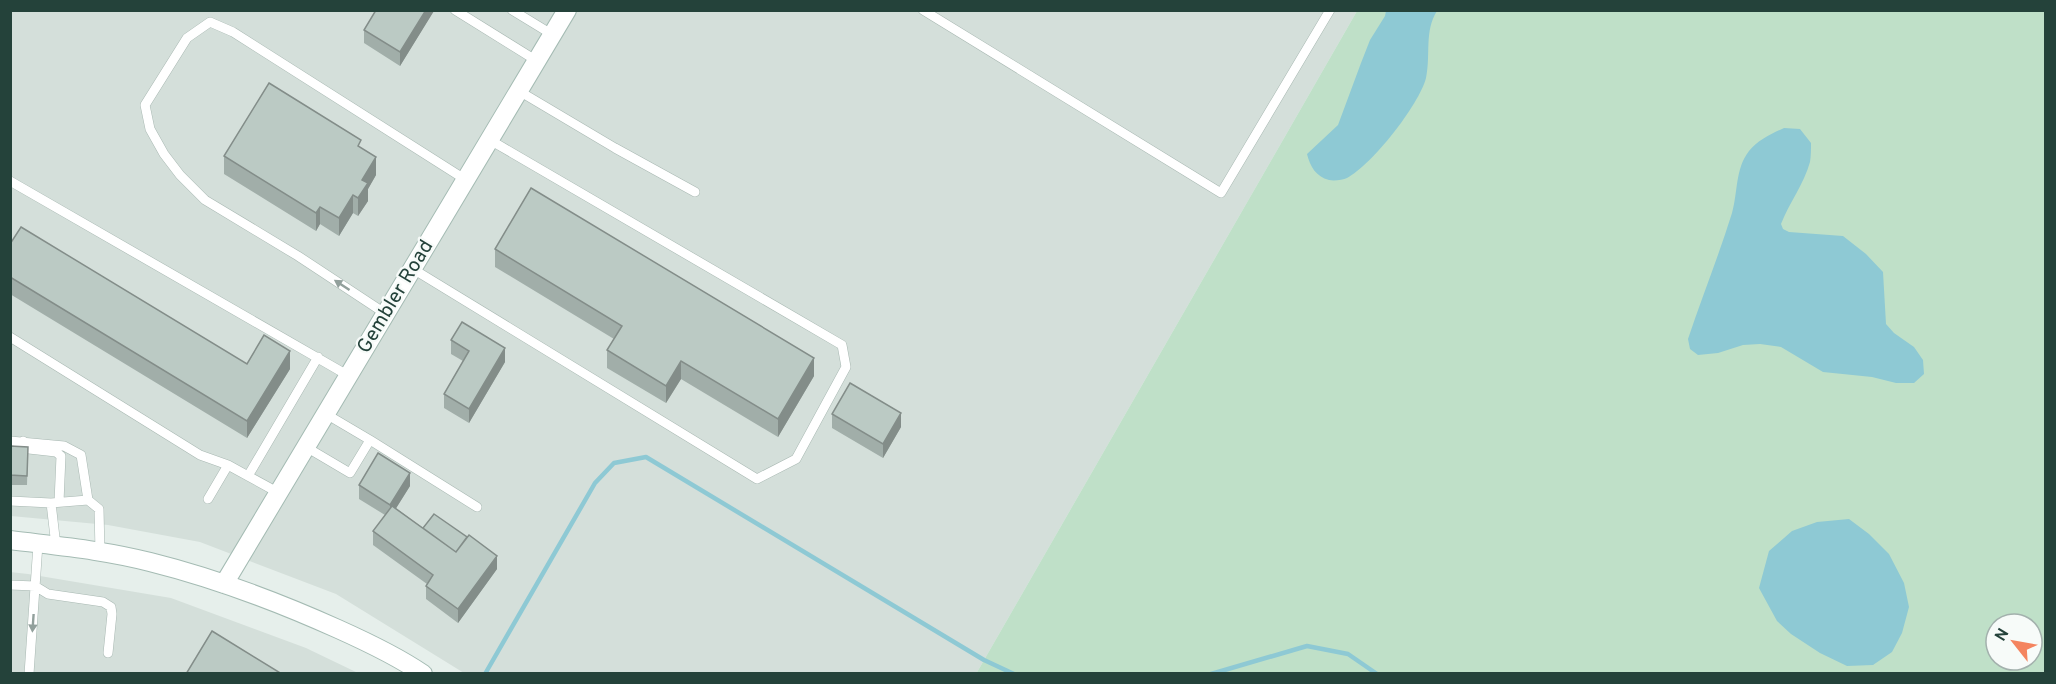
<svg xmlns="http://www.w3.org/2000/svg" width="2056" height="684" viewBox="0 0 2056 684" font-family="Overpass,sans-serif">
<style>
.built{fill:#d4dfda}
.green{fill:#bfe0c8;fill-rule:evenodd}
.water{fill:#8ec9d4}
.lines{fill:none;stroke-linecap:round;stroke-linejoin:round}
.stream{stroke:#8ec9d4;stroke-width:4.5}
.lane-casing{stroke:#a8b8b2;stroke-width:10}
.secondary-casing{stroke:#a4bbb3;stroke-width:20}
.lane{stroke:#fff;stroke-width:9}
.secondary{stroke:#fff;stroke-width:18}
.wall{fill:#a1aea9}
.shaded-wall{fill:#838d89}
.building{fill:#bbcac4;stroke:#838d89;stroke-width:1.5}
.oneway{fill:#92a09c}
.labels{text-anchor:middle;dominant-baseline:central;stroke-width:4.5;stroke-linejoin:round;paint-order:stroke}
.street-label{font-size:20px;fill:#24423a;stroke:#f7fbf9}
</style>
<rect width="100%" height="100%" fill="#e6efeb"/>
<path class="built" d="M 10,11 L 1357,11 L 976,674 L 464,673 L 336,594 L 200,542 L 108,525 L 11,516 Z
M 10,572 L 28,574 L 171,598 L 306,648 L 358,673 L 11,673 Z"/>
<path class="green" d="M 1357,11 L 2045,11 L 2045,673 L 976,674 ZM 1996,624 L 2032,624 L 2032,660 L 1996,660 Z"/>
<path class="water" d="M 1386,11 L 1437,11 C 1424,31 1431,55 1426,78 C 1419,105 1372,165 1347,178 C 1343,180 1334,181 1329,180 C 1316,177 1310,166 1307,154 L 1338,125 L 1361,63 L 1370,40 L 1385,16 Z
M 1784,128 L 1800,129 L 1811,143 C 1811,149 1811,156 1810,162 C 1804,184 1789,203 1781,224 L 1783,229 L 1789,232 L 1843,236 L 1866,254 L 1883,272 L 1886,324 L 1894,333 L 1914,347 L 1923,360 L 1924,374 L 1914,383 L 1896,383 L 1872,377 L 1823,372 L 1781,347 L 1760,344 L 1743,345 L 1718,353 L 1698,355 L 1690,349 L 1688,339 C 1702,297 1719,255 1732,213 C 1738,192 1735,169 1749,151 C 1758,140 1771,134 1784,128 Z
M 1849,519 L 1869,534 L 1889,554 L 1904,583 L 1909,607 L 1902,633 L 1892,652 L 1873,665 L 1847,666 L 1820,653 L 1791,634 L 1777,621 L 1759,588 L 1769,551 L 1792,531 L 1817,522 Z"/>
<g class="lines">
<path class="stream" d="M 485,674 L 595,483 L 614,463 L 646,457 L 984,660 L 1014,674
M 1211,674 L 1307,646 L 1348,654 L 1377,674"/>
<g class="lane-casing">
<path id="lane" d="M 455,10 L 537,61
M 512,10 L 553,35
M 923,10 L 1221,193 L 1330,10
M 519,91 L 615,148 L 695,192
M 10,181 L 349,376
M 413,269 L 757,479 L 796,459 L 846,367 L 842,345 L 490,140
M 386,314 L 298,256 L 205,200 L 180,175 L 164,154 L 150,129 L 145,105 L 187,38 L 210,22 L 233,32 L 466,180
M 10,337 L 200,455 L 228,465 L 279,493
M 370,440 L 477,507
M 10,441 L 64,446 L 81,455 L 88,500 L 51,503
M 23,441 L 29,449 L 56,452 L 61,456 L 59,502
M 306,447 L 350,473 L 370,440 L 326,414
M 248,476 L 318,357
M 208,499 L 228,465
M 88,500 L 99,509 L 100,552
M 10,501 L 51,503 L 56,546
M 10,585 L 35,586 L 48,594 L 103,602 L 111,607 L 112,614 L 108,653
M 29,674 L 38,544"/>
</g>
<g class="secondary-casing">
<path id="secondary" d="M 10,540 C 57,546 104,550 150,562 C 214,578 278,602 338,629 C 367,642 397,656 423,674
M 224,584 L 567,10"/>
</g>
<use href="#lane" class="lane"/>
<use href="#secondary" class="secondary"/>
</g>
<path class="wall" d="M 434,10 L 400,66 L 364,43 L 364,30 Z
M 361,148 L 376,175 L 368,189 L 368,201 L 358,216 L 353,213 L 339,236 L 320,224 L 316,231 L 224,174 L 224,156 Z
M 10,244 L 247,364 L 290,369 L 247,438 L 10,294 Z
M 495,249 L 814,376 L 778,437 L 681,379 L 666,403 L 607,368 L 607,350 L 614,339 L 495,267 Z
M 451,340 L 505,362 L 469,423 L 444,408 L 444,394 L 463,361 L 451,354 Z
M 832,414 L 901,427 L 883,458 L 832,428 Z
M 10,446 L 28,447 L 27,485 L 10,485 Z
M 359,485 L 410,486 L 396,508 L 423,528 L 497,569 L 458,623 L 426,599 L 426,586 L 427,584 L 373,545 L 373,531 L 385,515 L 359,499 Z"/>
<path class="shaded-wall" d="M 426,10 L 434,11 L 400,66 L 400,52 Z
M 376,157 L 376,175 L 368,189 L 368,201 L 358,216 L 358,198 L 362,180 Z
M 353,195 L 353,213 L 339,236 L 339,218 Z
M 320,207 L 320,224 L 316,231 L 316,213 Z
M 505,348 L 505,362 L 469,423 L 469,409 Z
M 290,351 L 290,369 L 247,438 L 247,421 Z
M 814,358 L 814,376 L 778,437 L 778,419 Z
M 681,361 L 681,379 L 666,403 L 666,386 Z
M 901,413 L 901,427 L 883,458 L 883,444 Z
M 410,473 L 410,486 L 390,518 L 390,505 Z
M 497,556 L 497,569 L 458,623 L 458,609 Z"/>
<path class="building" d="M 376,10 L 426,10 L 400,52 L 364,30 Z
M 269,83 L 361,140 L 358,146 L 376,157 L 362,180 L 368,183 L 358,198 L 353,195 L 339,218 L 320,207 L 316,213 L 224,156 Z
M 531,188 L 814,358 L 778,419 L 681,361 L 666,386 L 607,350 L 622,326 L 495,249 Z
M 21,227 L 247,364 L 264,335 L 290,351 L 247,421 L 10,277 L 10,244 Z
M 462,322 L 505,348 L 469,409 L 444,394 L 469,351 L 451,340 Z
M 850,383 L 901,413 L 883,444 L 832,414 Z
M 10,446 L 28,447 L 27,476 L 10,475 Z
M 378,453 L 410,473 L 390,505 L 359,485 Z
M 392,506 L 456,552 L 469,535 L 497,556 L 458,609 L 426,586 L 433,575 L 373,531 Z
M 434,514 L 467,537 L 456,552 L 423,528 Z
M 212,631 L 282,674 L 186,674 Z"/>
<defs><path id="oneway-solid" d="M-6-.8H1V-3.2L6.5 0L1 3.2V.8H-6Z" transform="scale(1.5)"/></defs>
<g class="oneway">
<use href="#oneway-solid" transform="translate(342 285) rotate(-147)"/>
<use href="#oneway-solid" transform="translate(33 623) rotate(94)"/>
</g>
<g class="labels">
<g class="street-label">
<text transform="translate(396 297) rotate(-59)">Gembler Road</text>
</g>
</g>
<rect width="2056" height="684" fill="none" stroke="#24423a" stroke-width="24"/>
<g transform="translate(2014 642) rotate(301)"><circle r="28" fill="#f7fbf9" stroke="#a3b1ad" stroke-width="1.5"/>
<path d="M0-4.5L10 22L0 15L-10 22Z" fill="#f4845f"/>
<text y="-9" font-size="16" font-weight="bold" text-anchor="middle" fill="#24423a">N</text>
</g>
</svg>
